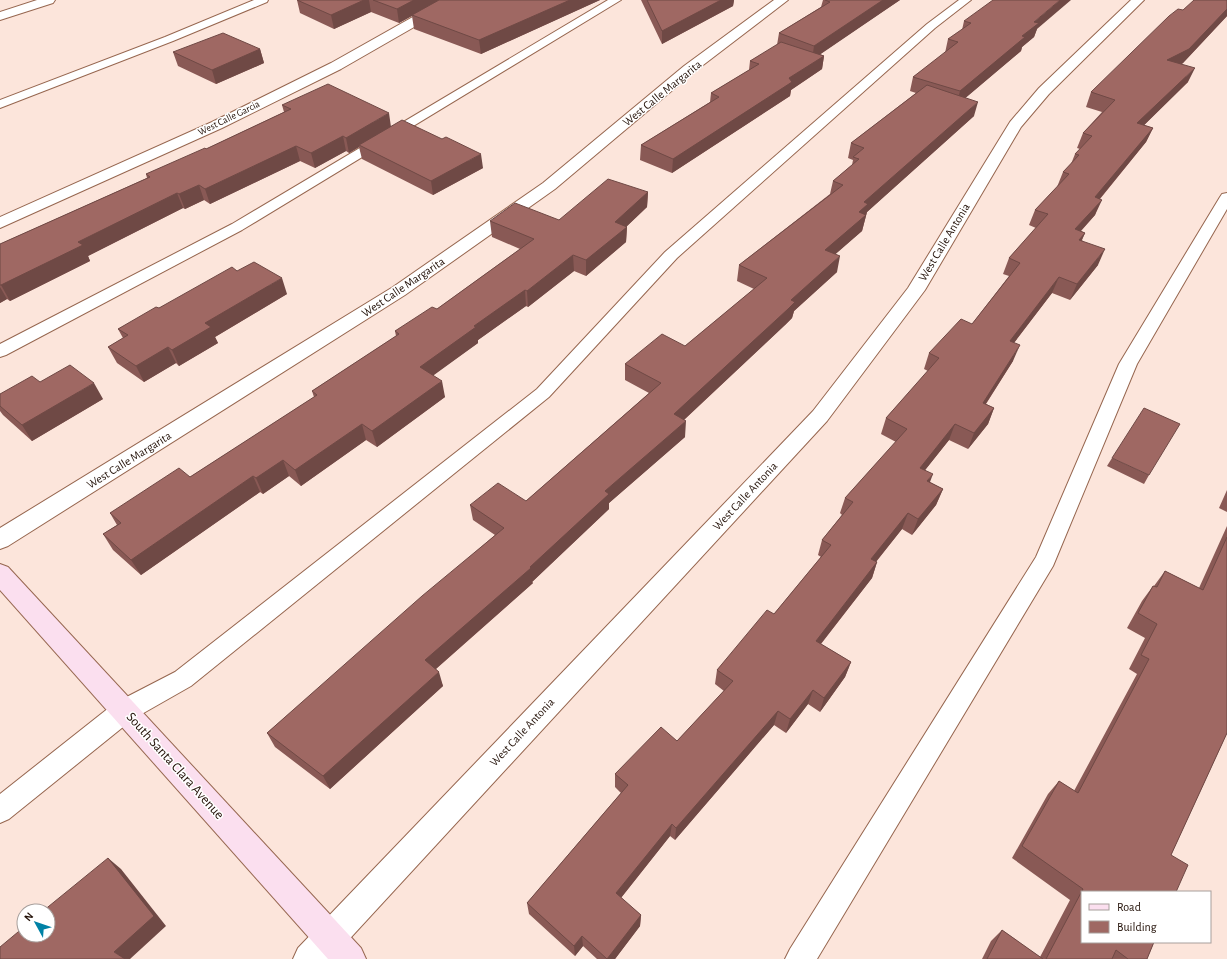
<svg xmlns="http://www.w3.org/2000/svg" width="1227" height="959" viewBox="0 0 1227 959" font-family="'Alegreya Sans',sans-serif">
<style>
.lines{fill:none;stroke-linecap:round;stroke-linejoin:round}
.lane-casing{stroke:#96664f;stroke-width:2}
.street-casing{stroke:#96664f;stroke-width:2}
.secondary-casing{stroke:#96664f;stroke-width:2}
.lane{fill:#fff;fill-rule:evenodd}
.street{fill:#fff;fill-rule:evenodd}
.secondary{fill:#fbdfef;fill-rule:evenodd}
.wall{fill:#895955}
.shaded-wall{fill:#6f4945}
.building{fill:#9f6863;stroke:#6f4945}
.labels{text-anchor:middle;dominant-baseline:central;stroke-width:3;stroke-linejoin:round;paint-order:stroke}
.far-street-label{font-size:10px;fill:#221007;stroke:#fff}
.street-label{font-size:12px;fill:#221007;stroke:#fff}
.near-street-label{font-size:14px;fill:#221007;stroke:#fff}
</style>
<rect width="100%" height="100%" fill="#fce5db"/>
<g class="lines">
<g class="lane-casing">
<path id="lane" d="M 254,0 L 268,0 L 267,2 L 173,41 L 0,108 L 0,100 L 165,37 Z
M 608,0 L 621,0 L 242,230 L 6,355 L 0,357 L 0,344 L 232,224 Z
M 959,0 L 971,0 L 935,28 L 677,258 L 549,397 L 191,686 L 133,719 L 9,819 L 0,823 L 0,794 L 115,703 L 175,672 L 537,389 L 665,252 L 927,24 Z
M 1227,193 L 1227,209 L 1137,364 L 1053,566 L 817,959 L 785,959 L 790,949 L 1036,557 L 1119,364 L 1220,197 L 1222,194 Z"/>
</g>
<g class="street-casing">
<path id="street" d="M 37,0 L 55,0 L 53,3 L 0,20 L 0,12 Z
M 443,0 L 458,0 L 456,3 L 341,69 L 222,128 L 0,228 L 0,217 L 212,122 L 331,63 Z
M 774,0 L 788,0 L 694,72 L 555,189 L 405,295 L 8,546 L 0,549 L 0,528 L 393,287 L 543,183 L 684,66 Z
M 1131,0 L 1144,0 L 1049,94 L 1021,127 L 925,290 L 827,421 L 331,959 L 293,959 L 298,948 L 813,411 L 908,288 L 1010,122 L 1039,88 Z"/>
</g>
<g class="secondary-casing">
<path id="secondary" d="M 0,564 L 8,567 L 361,948 L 366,959 L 328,959 L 0,590 Z"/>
</g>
<use href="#lane" class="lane"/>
<use href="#street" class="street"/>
<use href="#secondary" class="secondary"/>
</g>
<path class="wall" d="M 297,0 L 600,0 L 481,54 L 414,29 L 412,16 L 399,23 L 371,12 L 334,29 L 300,13 Z
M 641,0 L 734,0 L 733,6 L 662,44 Z
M 823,0 L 900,0 L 820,54 L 824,56 L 822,69 L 791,90 L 790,96 L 672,173 L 640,160 L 641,145 L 710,102 L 711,93 L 749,70 L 750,61 L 777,45 L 779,33 L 821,7 Z
M 1227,0 L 1227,16 L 1183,63 L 1182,64 L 1188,82 L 1144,125 L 1153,128 L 1146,142 L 1100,199 L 1095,215 L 1081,231 L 1085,233 L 1082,240 L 1098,265 L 1070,300 L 1052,293 L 1014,343 L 1013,361 L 986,404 L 994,408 L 988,424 L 968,449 L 949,440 L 925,470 L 930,482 L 943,489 L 936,505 L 912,535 L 902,529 L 876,562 L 877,562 L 872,578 L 821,644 L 851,662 L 845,677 L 820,712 L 808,704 L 786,733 L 774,725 L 675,840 L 670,836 L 621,898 L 641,915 L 640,926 L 615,959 L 597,959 L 583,946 L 575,956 L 529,914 L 527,903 L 621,793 L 615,787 L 615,774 L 677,741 L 724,691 L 715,684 L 717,670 L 774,614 L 821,557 L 818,555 L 822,540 L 842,515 L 840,513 L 845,498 L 896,442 L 881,434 L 886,418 L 928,371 L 924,369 L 929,353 L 972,324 L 1009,276 L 1003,274 L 1009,258 L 1036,228 L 1029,225 L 1035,210 L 1057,187 L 1063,172 L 1071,164 L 1075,154 L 1080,149 L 1077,148 L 1083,133 L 1102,112 L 1086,107 L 1091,92 L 1183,10 Z
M 964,21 L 1037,29 L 1034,37 L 1022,47 L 1021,51 L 965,98 L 974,116 L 867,212 L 862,231 L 835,254 L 837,272 L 794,311 L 792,318 L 785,325 L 684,420 L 685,437 L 609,503 L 609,509 L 532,582 L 533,583 L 436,669 L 443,686 L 330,789 L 275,747 L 267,733 L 495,535 L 473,520 L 470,505 L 526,501 L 649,393 L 625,380 L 625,364 L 685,346 L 754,289 L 737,281 L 739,265 L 830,194 L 833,181 L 852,165 L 853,160 L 848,158 L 851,143 L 916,93 L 910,91 L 913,77 L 945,53 L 948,39 L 962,30 Z
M 260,49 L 264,63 L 216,84 L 178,66 L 173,52 Z
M 282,105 L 391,126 L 483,168 L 433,195 L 362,159 L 359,147 L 349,153 L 346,151 L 315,168 L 300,161 L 210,204 L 204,200 L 185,209 L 183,208 L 88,256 L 90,261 L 10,301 L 7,299 L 0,303 L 0,244 L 147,178 L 146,174 L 206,149 L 284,112 Z
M 648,192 L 647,207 L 627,226 L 626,242 L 586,276 L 574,271 L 528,307 L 526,306 L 478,340 L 478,343 L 433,375 L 445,397 L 377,447 L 366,440 L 301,486 L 289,476 L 263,494 L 260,492 L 141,575 L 113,550 L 103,534 L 117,525 L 110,513 L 190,477 L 314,397 L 312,391 L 396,336 L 395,331 L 437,309 L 520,249 L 492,237 L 490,221 L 559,220 Z
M 237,271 L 287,294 L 215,337 L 218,343 L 179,366 L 176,363 L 144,382 L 117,363 L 108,347 L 123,338 L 118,329 L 159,308 Z
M 40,382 L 103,399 L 32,441 L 3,415 L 0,411 L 0,394 Z
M 1112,458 L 1149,475 L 1144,484 L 1107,466 Z
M 1227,490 L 1227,512 L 1219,508 Z
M 1227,526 L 1227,733 L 1171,855 L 1154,942 L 1147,959 L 982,959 L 991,941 L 1002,930 L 1040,957 L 1070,900 L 1012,858 L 1048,794 L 1059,781 L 1074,791 L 1137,674 L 1129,669 L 1145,638 L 1127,628 L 1142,601 L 1153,586 L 1154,586 L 1165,571 L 1199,588 Z"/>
<path class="shaded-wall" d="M 364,0 L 369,0 L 371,12 L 334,29 L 331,15 Z
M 414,0 L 440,0 L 399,23 L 397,9 Z
M 570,0 L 600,0 L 481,54 L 479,40 Z
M 721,0 L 734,0 L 733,6 L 662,44 L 662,31 Z
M 883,0 L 900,0 L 812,60 L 814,46 Z
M 1060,0 L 1071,0 L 1037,29 L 1034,37 L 1022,47 L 1021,51 L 956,106 L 960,91 L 1022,36 L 1034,22 Z
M 1227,9 L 1227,16 L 1183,63 L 1161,74 L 1167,60 Z
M 260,49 L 264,63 L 216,84 L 212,70 Z
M 824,56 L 822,69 L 791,90 L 790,96 L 672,173 L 673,159 L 789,78 Z
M 1195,68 L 1188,82 L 1131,138 L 1137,123 Z
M 978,102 L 974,116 L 867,212 L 862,231 L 822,266 L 825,250 L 859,212 L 864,202 Z
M 389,113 L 391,127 L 359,145 L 359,147 L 349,153 L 346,138 Z
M 1153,128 L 1146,142 L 1088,213 L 1095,197 Z
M 343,136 L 346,151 L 315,168 L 311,153 Z
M 296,146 L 300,161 L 210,204 L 205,189 Z
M 481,154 L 483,168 L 433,195 L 431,181 Z
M 199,185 L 204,200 L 185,209 L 179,194 Z
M 648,192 L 647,207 L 626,227 L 627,227 L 626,242 L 586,276 L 586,260 L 615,222 Z
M 177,193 L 183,208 L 88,256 L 90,261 L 10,301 L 1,285 L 78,242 Z
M 1102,200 L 1095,215 L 1068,245 L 1075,229 Z
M 1085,233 L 1078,248 L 1079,240 Z
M 1105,249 L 1098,265 L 1070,300 L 1077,284 Z
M 573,255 L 574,271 L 528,307 L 527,291 Z
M 840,256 L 837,272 L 794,311 L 792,318 L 785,325 L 673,430 L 674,414 L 791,300 Z
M 1059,277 L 1052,293 L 1003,357 L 1010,341 Z
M 282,278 L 287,294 L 215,337 L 218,343 L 179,366 L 172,350 L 205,323 Z
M 0,287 L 7,299 L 0,303 Z
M 525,290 L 526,306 L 478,340 L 478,343 L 423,383 L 420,367 L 474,326 Z
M 1020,345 L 1013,361 L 976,419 L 983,403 Z
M 168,347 L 176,363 L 144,382 L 136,366 Z
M 442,381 L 445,397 L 377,447 L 372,431 Z
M 94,383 L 103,399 L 32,441 L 22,425 Z
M 994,408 L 988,424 L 968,449 L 974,433 Z
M 686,421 L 685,437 L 609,503 L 609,509 L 532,582 L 533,583 L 430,674 L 425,660 L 530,567 L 605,491 Z
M 362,424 L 366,440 L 301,486 L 295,470 Z
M 955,424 L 949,440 L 914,484 L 920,468 Z
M 283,460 L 289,476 L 263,494 L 256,478 Z
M 933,474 L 927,490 L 927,481 Z
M 253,476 L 260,492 L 141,575 L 131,560 Z
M 943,489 L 936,505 L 912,535 L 918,519 Z
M 908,513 L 902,529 L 866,574 L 871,559 Z
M 877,562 L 872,578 L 812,655 L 816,641 Z
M 851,662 L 845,677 L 820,712 L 824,698 Z
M 439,672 L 443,686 L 330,789 L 323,776 Z
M 813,690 L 808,704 L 786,733 L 790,719 Z
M 778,711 L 774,725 L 675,840 L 676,828 Z
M 672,824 L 670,836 L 616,904 L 616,893 Z
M 108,858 L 121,869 L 166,926 L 130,959 L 124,959 L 114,952 Z
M 641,915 L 640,926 L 615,959 L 607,959 Z
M 582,936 L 583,946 L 575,956 L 574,946 Z"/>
<path class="building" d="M 297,0 L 364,0 L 331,15 Z
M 373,0 L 414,0 L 397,9 Z
M 439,0 L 570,0 L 479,40 L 412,15 Z
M 647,0 L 721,0 L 662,31 Z
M 825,0 L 883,0 L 814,46 L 779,33 L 830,2 Z
M 993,0 L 1060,0 L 1034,22 L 1039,23 L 1022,36 L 1025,37 L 960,91 L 913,77 L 958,42 L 948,39 L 971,23 L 964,21 Z
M 1194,0 L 1227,0 L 1227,9 L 1189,49 L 1167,60 L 1195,68 L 1137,123 L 1153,128 L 1095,197 L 1102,200 L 1075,229 L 1085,233 L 1079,240 L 1105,249 L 1077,284 L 1059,277 L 1010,341 L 1020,345 L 983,403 L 994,408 L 974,433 L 955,424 L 920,468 L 933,474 L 927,481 L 943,489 L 918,519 L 908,513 L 871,559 L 877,562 L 816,641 L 851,662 L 824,698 L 813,690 L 790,719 L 778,711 L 676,828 L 672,824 L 616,893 L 641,915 L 607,959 L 582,936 L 574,946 L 527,903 L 628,785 L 615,774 L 661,727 L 677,741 L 733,681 L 717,670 L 767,610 L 774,614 L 831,545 L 822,540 L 853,502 L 845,498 L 907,429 L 886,418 L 939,358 L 929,353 L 961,319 L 972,324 L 1020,263 L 1009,258 L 1048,214 L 1035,210 L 1069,174 L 1063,172 L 1079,155 L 1075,154 L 1092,136 L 1083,133 L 1115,100 L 1091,92 L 1169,16 L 1178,9 L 1183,10 Z
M 223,33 L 260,49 L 212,70 L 173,52 Z
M 781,42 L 824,56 L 789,78 L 792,82 L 673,159 L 641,145 L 719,97 L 711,93 L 759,64 L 750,61 Z
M 328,84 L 389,113 L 346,138 L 343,136 L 311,153 L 296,146 L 205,189 L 199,185 L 179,194 L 177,193 L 78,242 L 83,245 L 1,285 L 0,285 L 0,244 L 150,177 L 146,174 L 205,148 L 206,149 L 291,109 L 282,105 Z
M 927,85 L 978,102 L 864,202 L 868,204 L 859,212 L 866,215 L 825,250 L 840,256 L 791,300 L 795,302 L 788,309 L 674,414 L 686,421 L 605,491 L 609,494 L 530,567 L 531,568 L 425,660 L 439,672 L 323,776 L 267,733 L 422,596 L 504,528 L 470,505 L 498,483 L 526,501 L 661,383 L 625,364 L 662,334 L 685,346 L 767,278 L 739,265 L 843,185 L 833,181 L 859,159 L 853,157 L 864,148 L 851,143 Z
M 402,120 L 442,139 L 446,137 L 481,154 L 431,181 L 359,145 Z
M 608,179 L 648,192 L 615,222 L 627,227 L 586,260 L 573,255 L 527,291 L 525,290 L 474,326 L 476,327 L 420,367 L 442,381 L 372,431 L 362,424 L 295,470 L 283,460 L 256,478 L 253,476 L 131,560 L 103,534 L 121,523 L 110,513 L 179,468 L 190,477 L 317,395 L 312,391 L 399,334 L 395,331 L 432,307 L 437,309 L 534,239 L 490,221 L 515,203 L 559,220 Z
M 254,262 L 282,278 L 205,323 L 211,327 L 172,350 L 168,347 L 136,366 L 108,347 L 128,335 L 118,329 L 156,307 L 159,308 L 232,267 L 237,271 Z
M 70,365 L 94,383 L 22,425 L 0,406 L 0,394 L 32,376 L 40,382 Z
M 1144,408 L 1180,424 L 1149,475 L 1112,458 Z
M 1227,537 L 1227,733 L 1171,855 L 1188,865 L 1176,892 L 1082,892 L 1082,942 L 1154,942 L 1147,959 L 1128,959 L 1116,950 L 1112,959 L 1046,959 L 1083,889 L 1022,846 L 1059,781 L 1078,793 L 1149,659 L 1141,655 L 1157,624 L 1138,613 L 1153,586 L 1157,587 L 1165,571 L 1203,590 Z
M 108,858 L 154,916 L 114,952 L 125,959 L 0,959 L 0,947 L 24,927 L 24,935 L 48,935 L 48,911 L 43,911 Z
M 1002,930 L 1043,959 L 987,959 Z"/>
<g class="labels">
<g class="far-street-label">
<text transform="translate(229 118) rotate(-26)">West Calle Garcia</text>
</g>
<g class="street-label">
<text transform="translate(662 93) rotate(-39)">West Calle Margarita</text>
<text transform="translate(944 242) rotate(-59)">West Calle Antonia</text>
<text transform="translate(403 287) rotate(-34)">West Calle Margarita</text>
<text transform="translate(129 460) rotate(-32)">West Calle Margarita</text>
<text transform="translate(745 496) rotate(-47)">West Calle Antonia</text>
<text transform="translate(522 732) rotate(-47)">West Calle Antonia</text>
</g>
<g class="near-street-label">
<text transform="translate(175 766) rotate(48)">South Santa Clara Avenue</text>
</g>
</g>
<rect x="1081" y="891" width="130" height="52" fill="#ffffff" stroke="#a79f9c"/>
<rect x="1089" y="904" width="20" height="6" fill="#fbdfef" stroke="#a79f9c"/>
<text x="1117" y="911" font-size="12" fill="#221007">Road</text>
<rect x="1089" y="921" width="20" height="12" fill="#9f6863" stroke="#a79f9c"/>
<text x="1117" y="931" font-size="12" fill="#221007">Building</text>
<g transform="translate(36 923) rotate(310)"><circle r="19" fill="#ffffff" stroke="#a79f9c"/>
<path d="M0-3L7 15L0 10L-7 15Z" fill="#0082a6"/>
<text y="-6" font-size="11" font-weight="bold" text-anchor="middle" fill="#221007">N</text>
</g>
</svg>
